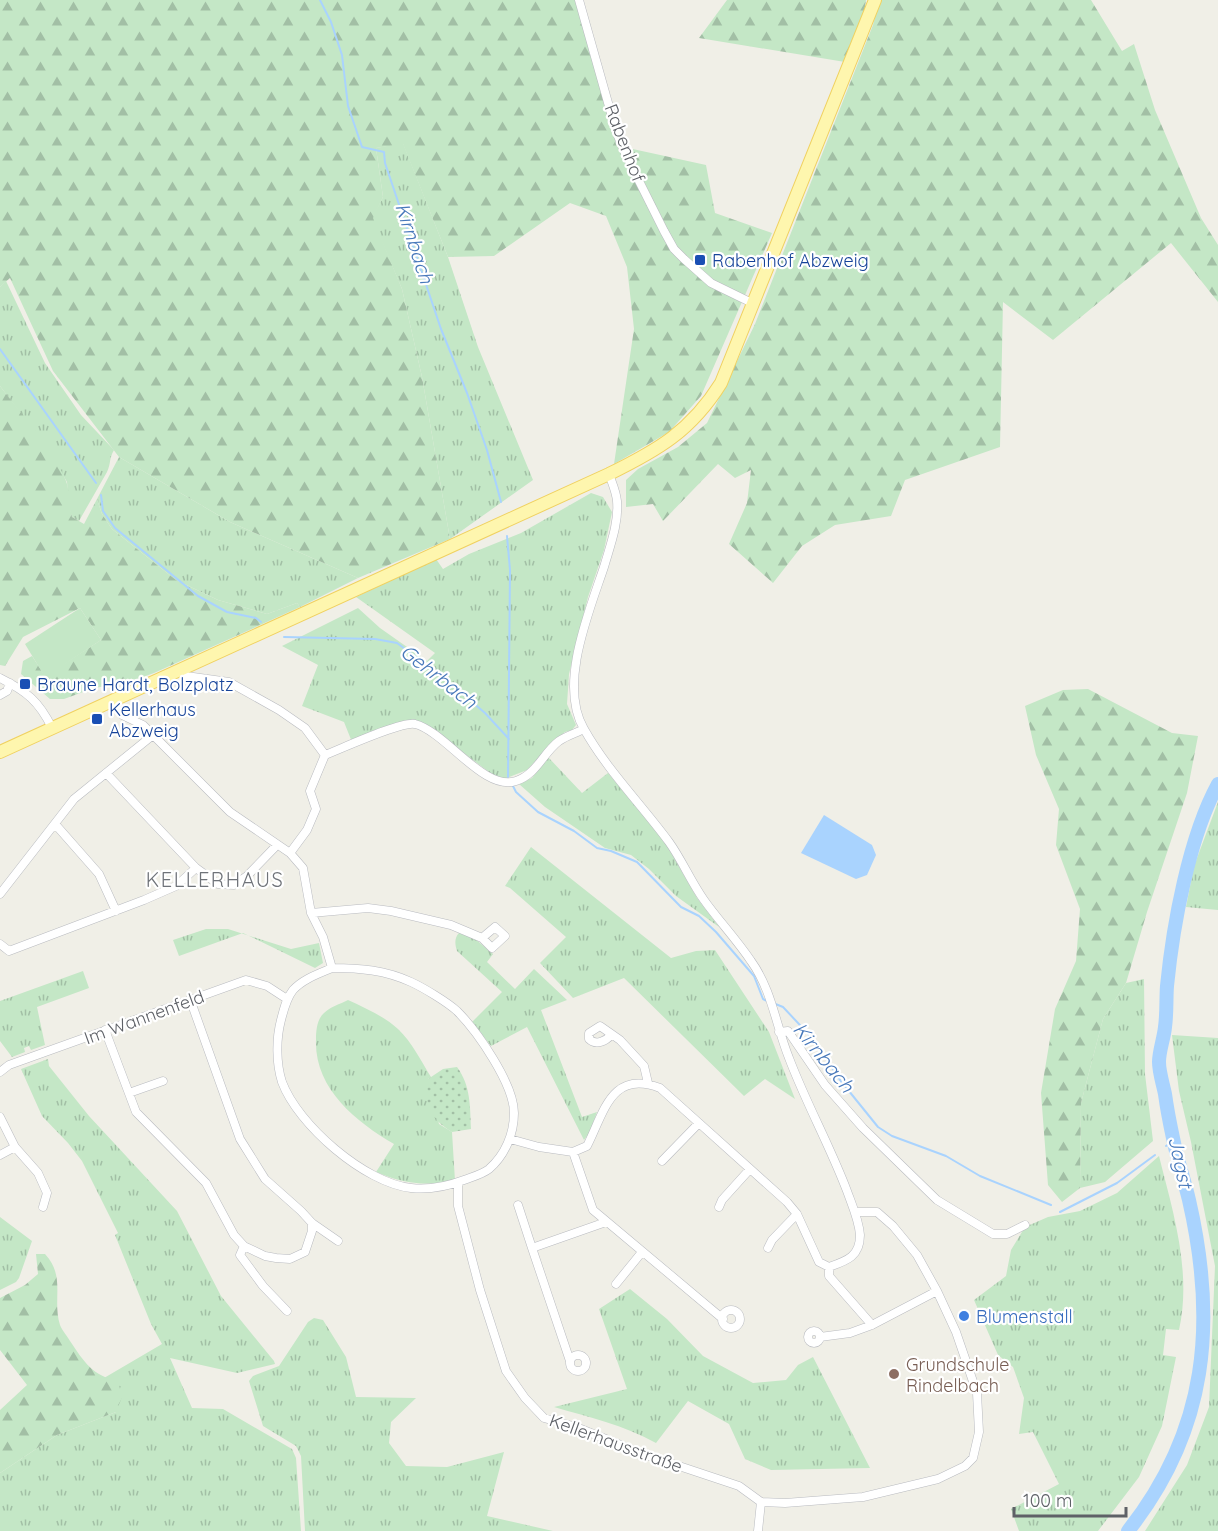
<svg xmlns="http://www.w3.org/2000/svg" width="1218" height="1531" viewBox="0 0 1218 1531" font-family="Quicksand,sans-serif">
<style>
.grass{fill:url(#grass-tufts)}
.forest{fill:url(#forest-firs)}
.park{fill:url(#park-dots)}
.pitch{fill:#c4e7c6}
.water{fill:#a9d3fe}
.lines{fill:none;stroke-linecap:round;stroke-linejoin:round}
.stream{stroke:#a9d3fe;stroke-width:2}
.river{stroke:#a9d3fe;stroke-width:14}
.minor-casing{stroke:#b9bbc0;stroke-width:9}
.primary-casing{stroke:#f0d160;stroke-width:14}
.minor{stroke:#fff;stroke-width:8}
.primary{stroke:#fef6ae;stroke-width:12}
.transit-dot{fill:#1a4fb4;stroke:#fff;stroke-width:2}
.shop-dot{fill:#3f7fe0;stroke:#fff;stroke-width:2}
.education-dot{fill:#8d6e63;stroke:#fff;stroke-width:2}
.labels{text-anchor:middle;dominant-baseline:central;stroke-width:4.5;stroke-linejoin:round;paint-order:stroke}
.street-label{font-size:18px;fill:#5e6167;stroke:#fff}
.transit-label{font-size:18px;fill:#164399;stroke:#fff;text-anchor:start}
.shop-label{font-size:18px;fill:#366cbe;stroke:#fff;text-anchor:start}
.education-label{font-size:18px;fill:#785e54;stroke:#fff;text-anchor:start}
.water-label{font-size:20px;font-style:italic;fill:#4778ba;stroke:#fff}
.neighbourhood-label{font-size:20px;letter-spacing:1.5px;fill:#6f7379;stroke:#fff}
</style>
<defs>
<pattern id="grass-tufts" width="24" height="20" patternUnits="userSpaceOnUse" patternTransform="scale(1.5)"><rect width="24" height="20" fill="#c4e7c6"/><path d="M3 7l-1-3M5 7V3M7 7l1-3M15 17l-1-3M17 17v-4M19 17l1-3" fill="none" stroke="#a2bfa5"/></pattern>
<pattern id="forest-firs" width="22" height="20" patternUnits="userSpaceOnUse" patternTransform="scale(1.5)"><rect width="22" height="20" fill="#c4e7c6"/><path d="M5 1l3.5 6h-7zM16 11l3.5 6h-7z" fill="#a2bfa5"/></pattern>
<pattern id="park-dots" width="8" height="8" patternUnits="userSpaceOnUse" patternTransform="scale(1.5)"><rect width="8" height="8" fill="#c4e7c6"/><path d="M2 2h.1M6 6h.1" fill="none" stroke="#a2bfa5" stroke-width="1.8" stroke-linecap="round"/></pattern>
</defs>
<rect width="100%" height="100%" fill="#f0efe7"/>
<path class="grass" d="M 403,143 L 448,257 L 478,347 L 533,480 L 450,539 L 422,377 L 402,289 L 372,218 L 383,197 L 376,148 Z
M 6,281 L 45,363 L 81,415 L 114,450 C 109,458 111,464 107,472 L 79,521 L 72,517 L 69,507 L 67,482 L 49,451 L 0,386 L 0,287 Z
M 119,457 L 230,522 L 358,578 L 300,607 L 297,603 L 267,614 L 218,600 L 176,580 L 112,529 L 102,514 L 97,499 Z
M 591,493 L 603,497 L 612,512 L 604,550 L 588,597 L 569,674 L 567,704 L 576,725 L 572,730 L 565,732 L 554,741 L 527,770 L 504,779 L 493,775 L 426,725 L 410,720 L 352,742 L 344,722 L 302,706 L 318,665 L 282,646 L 358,608 L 380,628 L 427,661 L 435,653 L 356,597 L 436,559 L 443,569 L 469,554 L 521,533 Z
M 548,757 L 582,793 L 608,773 L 665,842 L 697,898 L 719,927 L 676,896 L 649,869 L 631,855 L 605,848 L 545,807 L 519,784 L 532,778 Z
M 1218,802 L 1218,910 L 1186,907 L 1194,866 Z
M 531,847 L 671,958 L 696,951 L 715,950 L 769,1032 L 795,1099 L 765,1079 L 744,1096 L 624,978 L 573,998 L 540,963 L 566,937 L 510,888 L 505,886 Z
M 206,929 L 228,929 L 291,949 L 319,943 L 323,963 L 315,968 L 243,933 L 179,956 L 173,940 Z
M 459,933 L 474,938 L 493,954 L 487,962 L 515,989 L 534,969 L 567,1000 L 541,1010 L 582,1117 L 597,1112 L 590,1132 L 584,1140 L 527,1027 L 491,1046 L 472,1022 L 502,992 L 457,951 C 455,945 454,938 459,933 Z
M 83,971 L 89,988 L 37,1007 L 45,1045 L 31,1050 L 29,1046 L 24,1048 L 25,1052 L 12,1057 L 0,1041 L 0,1001 Z
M 1144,979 L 1145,1074 L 1153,1141 L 1105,1182 L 1080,1188 L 1081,1103 L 1103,1019 L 1126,983 Z
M 348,1000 C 365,1008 384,1016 398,1029 C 412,1042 421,1061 431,1077 L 428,1079 L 439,1124 L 452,1132 L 455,1181 C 423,1186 405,1184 376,1172 L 394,1144 C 355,1121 314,1088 316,1039 C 316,1031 317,1019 324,1013 C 330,1007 340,1004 348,1000 Z
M 1172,1035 L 1218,1038 L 1218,1531 L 1145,1531 L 1187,1465 L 1209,1407 L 1215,1266 L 1191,1142 L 1179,1091 Z
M 48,1059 L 49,1066 L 89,1116 L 177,1211 L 221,1296 L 274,1361 L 275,1364 L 237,1373 L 170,1358 L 192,1408 L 223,1409 L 292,1449 L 296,1458 L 301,1531 L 0,1531 L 0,1473 L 57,1435 L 116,1412 L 104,1378 L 162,1344 L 151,1324 L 115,1235 L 118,1233 L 82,1161 L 68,1143 L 42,1116 L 21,1069 Z
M 1159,1156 C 1173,1212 1192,1272 1179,1330 L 1166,1329 L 1163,1355 L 1176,1357 L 1162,1426 L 1139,1477 L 1098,1531 L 1019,1531 L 1011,1509 L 1059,1484 L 1033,1432 L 1019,1434 L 1024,1398 L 1013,1367 L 998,1355 L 974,1300 L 1006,1276 L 1011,1250 L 1025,1227 L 1048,1217 L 1080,1211 L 1117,1193 Z
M 0,1217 L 32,1241 L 19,1278 L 16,1282 L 0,1290 Z
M 630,1289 L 667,1319 L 703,1356 L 753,1383 L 786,1380 L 798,1365 L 813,1357 L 870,1468 L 771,1470 L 745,1459 L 729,1424 L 688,1401 L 656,1443 C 624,1425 588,1417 554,1407 L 627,1389 L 599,1309 Z
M 314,1318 L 323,1320 L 346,1357 L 356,1397 L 416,1398 L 391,1422 L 389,1443 L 406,1466 L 447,1467 L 504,1452 L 487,1516 L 553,1531 L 305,1531 L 301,1456 L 296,1446 L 263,1426 L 249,1381 L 253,1376 L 279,1366 L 308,1322 Z"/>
<path class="forest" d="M 0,0 L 578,0 L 619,146 L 706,165 L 715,213 L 772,233 L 701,396 L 669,432 L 614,464 L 634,329 L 627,267 L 606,216 L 570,203 L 494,256 L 448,257 L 403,144 L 376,148 L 383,197 L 373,218 L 402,289 L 422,377 L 450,539 L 358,578 L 230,522 L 119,457 L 53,371 L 10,278 L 0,287 Z
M 727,0 L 866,0 L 863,20 L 845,62 L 699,38 Z
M 879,0 L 1091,0 L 1122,51 L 1134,44 L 1155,110 L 1201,218 L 1218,245 L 1218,302 L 1171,243 L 1053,340 L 1003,302 L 1000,447 L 905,480 L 891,516 L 835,525 L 802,546 L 773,583 L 729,544 L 747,503 L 751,470 L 735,478 L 718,464 L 663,521 L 653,504 L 626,507 L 626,480 L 638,469 L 678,447 L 707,423 L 755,324 L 873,25 Z
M 0,386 C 21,414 53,448 66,481 C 70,492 69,506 72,517 L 84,524 L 97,499 L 102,514 L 112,529 L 176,580 L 218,600 L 267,614 L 297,603 L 300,607 L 154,673 L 126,683 L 94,688 L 64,699 L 50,699 L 21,674 L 23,661 L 32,656 L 45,676 L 101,640 L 80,608 L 23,637 L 5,666 L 0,665 Z
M 1088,689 L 1172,733 L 1198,736 L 1187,793 L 1147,912 L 1126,983 L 1103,1019 L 1081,1103 L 1080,1188 L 1062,1202 L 1048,1185 L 1041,1093 L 1055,1009 L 1076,961 L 1080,909 L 1056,845 L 1059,809 L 1036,755 L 1025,706 L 1063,690 Z
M 36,1254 L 45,1254 C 66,1276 52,1300 60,1325 C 62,1330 67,1336 70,1341 C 84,1362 93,1376 118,1381 L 122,1397 L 116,1412 L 57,1435 L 0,1473 L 0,1410 L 27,1385 L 0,1350 L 0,1298 L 25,1285 L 38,1274 Z"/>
<path class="park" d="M 457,1067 C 471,1086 470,1107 471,1129 L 452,1132 C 430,1118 423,1105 428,1079 L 443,1069 Z"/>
<path class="pitch" d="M 80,608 L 101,640 L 45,677 L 25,644 Z"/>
<path class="water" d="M 824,815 L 872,845 L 876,855 L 867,875 L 856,879 L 801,853 Z"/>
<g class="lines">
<path class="stream" d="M 320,0 L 331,22 L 342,55 L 348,106 L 362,147 L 384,152 L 385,163 L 441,329 L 467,393 L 487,450 L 501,502
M 0,349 L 96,483
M 101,495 L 103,511 L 115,528 L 198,596 L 227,612 L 256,618 L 261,622
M 507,536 L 510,570 L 508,777
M 284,637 L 375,639 L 397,643 L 444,678 L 485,713 L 509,739
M 513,786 L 516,792 L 538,812 L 574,831 L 597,848 L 611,851 L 637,862 L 681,907 L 699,916 L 716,932 L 754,976 L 763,999 L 767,1001
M 773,1003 L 783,1007 L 813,1039 L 840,1080 L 878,1127 L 892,1136 L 946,1156 L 980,1176 L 1051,1205
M 1166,1146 L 1173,1141
M 1060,1212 L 1117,1183 L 1155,1155"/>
<path class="river" d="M 1128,1531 C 1208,1430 1217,1322 1189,1200 C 1184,1179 1177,1159 1173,1138 C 1170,1124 1167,1109 1165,1094 C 1163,1084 1159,1072 1159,1062 C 1159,1051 1164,1038 1165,1027 C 1167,1013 1166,999 1167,986 C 1173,925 1189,837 1218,784"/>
<g class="minor-casing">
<path id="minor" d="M 579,0 L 616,131 L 625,153 L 664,231 L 674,249 L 684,259 L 711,283 L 752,303
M 182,669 L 186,676 L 229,682 L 279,710 L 305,728 L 325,755 L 310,791 L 316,809 L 307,830 L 290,853
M 0,678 C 26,691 39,701 52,728
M 0,695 L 7,691 L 10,683
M 112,701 L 122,715 L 143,725 L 230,812 L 290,853 L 303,868 L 311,913 L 323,937 L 332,968
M 325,755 C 341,749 401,721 415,724 C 446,732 484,792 516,781 C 537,774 543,753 559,741 C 566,736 576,733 584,729
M 106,773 L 196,868 L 218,884 L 234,885 L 247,876 L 277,845
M 55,824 L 99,874 L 116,911
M 0,894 L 74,799 L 153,735
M 311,913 L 368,908 L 391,911 L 451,925 L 482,938 L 492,948 L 505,936 L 495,927 L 482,938
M 0,944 L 9,951 L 144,900 L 176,886 L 196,868
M 332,968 C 360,968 385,970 411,982 C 424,988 447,1002 457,1011 C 477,1031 514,1084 514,1113 C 514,1134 505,1155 489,1169 C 483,1174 472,1177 464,1180 C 448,1186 429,1190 411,1188 C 365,1183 298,1125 282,1082 C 276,1063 276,1039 281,1020 C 284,1009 286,999 293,990 C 303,979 318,974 332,968 Z
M 190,999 L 240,1139 L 265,1179 L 301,1211 L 312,1223 L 338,1241
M 105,1030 L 136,1112 L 206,1183 L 234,1235 L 244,1246 L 265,1256 L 276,1258 L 290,1259 L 305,1252 L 312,1231 L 312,1223
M 779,1032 L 788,1031 L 825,1085 L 863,1128 L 937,1200 L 993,1234 L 1007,1234 L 1025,1225
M 611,1035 C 606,1041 596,1046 589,1039 L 589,1033 L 600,1026 L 620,1040 L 644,1066 L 648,1083
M 0,1072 L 9,1065 L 246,980 L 267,986 L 287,999
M 129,1093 L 163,1081
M 0,1117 L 15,1147 L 38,1173 L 47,1193 L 43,1207
M 510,1139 L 539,1147 L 573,1152 L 587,1146 C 604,1113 611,1069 660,1088 L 787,1202 L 797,1214 L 819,1262 L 829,1267 C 846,1261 860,1257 860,1235 C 859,1220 852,1205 847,1191 C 830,1146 806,1103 789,1058 C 776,1026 772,990 751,961 C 737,940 719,921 704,900 C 691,882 682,860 669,842 C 641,804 607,770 584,729 C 558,685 589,612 604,567 C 610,546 619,523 617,501 C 616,491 612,483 609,474
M 573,1152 L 593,1210 L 723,1319
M 0,1155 L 15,1147
M 662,1161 L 699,1123
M 458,1183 L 458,1206 L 480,1290 L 506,1371 L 525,1398 L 544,1418 L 576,1427 L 643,1454 L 739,1486 L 761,1502
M 518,1205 L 532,1248
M 719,1207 L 722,1200 L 750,1169
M 244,1246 L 240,1255 L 263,1286 L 287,1311
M 768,1248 L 772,1240 L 797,1214
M 829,1267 L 829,1276 L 872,1325
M 616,1284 L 642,1252
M722 1319a9 9 0 1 1 18 0a9 9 0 1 1-18 0Z
M808 1337a6 6 0 1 1 12 0a6 6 0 1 1-12 0Z
M 820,1337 L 850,1333 L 872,1325 L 937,1291
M570 1363a8 8 0 1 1 16 0a8 8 0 1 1-16 0Z
M 570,1361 L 532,1248 L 606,1222
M 761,1502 L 785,1503 L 863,1497 L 938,1479 L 965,1466 L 973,1458 L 979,1432 L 977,1393 L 956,1332 L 937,1291 L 917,1255 L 893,1226 L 877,1212 L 855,1212
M 758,1531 L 761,1502"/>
</g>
<g class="primary-casing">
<path id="primary" d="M 0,752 L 609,474 C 658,450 691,431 721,383 L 875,0"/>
</g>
<use href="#minor" class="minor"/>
<use href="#primary" class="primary"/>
</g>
<g class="transit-dot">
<rect x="694" y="254" width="12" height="12" rx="3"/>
<rect x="19" y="678" width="12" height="12" rx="3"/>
<rect x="91" y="713" width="12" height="12" rx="3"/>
</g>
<circle class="shop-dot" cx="964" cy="1316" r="6"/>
<circle class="education-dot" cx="894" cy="1374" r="6"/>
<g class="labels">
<g class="street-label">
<text transform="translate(625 143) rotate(69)">Rabenhof</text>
<text transform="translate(144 1017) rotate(-20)">Im Wannenfeld</text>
<text transform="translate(616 1443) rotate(20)">Kellerhausstraße</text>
</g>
<g class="transit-label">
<text x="712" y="260">Rabenhof Abzweig</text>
<text x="37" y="684">Braune Hardt, Bolzplatz</text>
<text x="109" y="709">Kellerhaus<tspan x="109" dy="21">Abzweig</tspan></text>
</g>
<g class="shop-label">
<text x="976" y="1316">Blumenstall</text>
</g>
<g class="education-label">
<text x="906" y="1364">Grundschule<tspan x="906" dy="21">Rindelbach</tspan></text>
</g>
<g class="water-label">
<text transform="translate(415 243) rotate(72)">Kirnbach</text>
<text transform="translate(439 676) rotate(38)">Gehrbach</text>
<text transform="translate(824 1057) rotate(51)">Kirnbach</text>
<text transform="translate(1181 1162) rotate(78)">Jagst</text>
</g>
<g class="neighbourhood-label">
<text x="215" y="879">KELLERHAUS</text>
</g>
</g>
<path d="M1014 1507v9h112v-9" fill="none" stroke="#5e6167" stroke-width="3"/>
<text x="1023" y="1507" font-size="18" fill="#5e6167" stroke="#ffffff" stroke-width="4.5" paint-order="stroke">100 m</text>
</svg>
